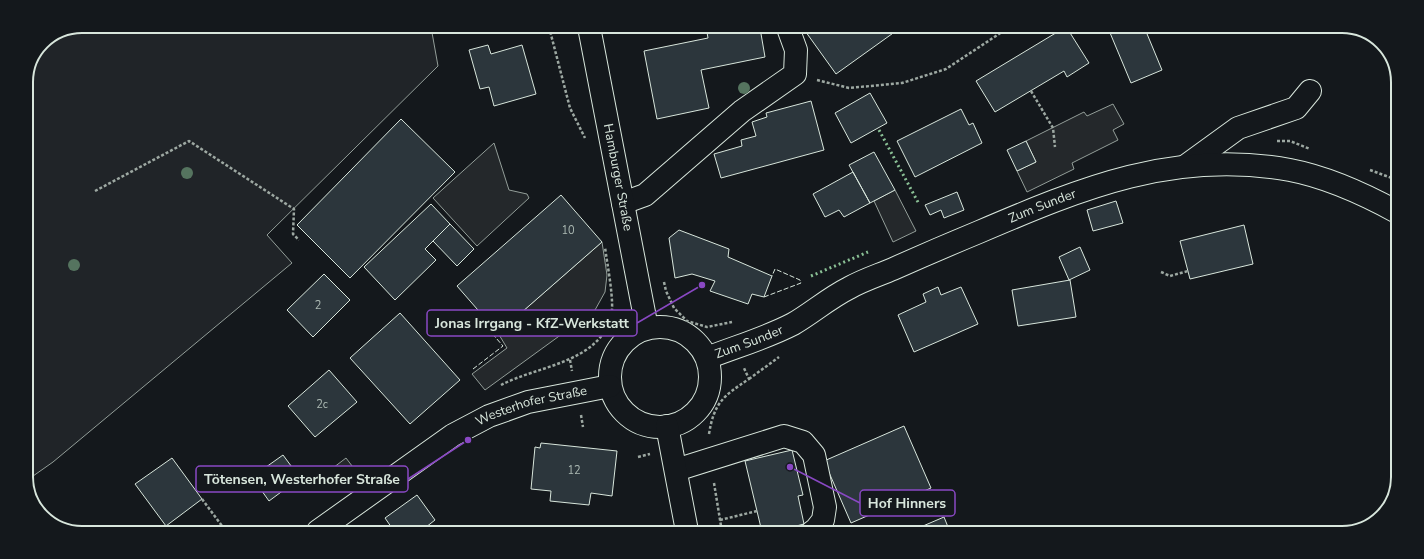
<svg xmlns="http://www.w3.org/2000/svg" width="1424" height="559" viewBox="0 0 1424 559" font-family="'Nunito Sans',sans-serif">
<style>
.green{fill:#202428;stroke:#939e99}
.parking{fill:#24282b;stroke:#939e99}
.building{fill:#2c363c;stroke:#d8e6dc}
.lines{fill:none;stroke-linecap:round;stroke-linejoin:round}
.minor-casing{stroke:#d8e6dc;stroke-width:24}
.major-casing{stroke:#d8e6dc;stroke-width:24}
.path{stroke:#9da8a2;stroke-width:2.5;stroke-dasharray:3 2;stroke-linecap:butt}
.minor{stroke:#14181c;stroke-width:22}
.major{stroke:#14181c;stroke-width:22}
.hedge{stroke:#8ac095;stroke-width:3;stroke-dasharray:2 3;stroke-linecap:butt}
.fence{stroke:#d8e6dc;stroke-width:1;stroke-dasharray:5 2;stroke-linecap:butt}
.tree{fill:#55745f}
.labels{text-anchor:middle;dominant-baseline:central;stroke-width:3;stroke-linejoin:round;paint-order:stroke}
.number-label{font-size:11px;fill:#adbab4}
.street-label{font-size:13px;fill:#d8e6dc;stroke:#14181c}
.rim{fill:none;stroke:#d8e6dc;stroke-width:2}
.leader{fill:none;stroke:#8948c3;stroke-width:1.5}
.callout-dot{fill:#8948c3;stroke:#14181c;stroke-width:1.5}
.callout{fill:#14181c;stroke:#8948c3;stroke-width:1.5}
.callout-label{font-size:14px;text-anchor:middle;font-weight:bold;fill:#d8e6dc}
</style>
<rect width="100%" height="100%" fill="#14181c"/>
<path class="green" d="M 82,26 L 431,27 L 438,66 L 267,235 L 292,263 L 53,462 L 26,481 L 26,79 L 43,42 Z"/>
<path class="parking" d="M 1113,104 L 1124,124 L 1113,130 L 1118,140 L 1072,163 L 1074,169 L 1027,192 L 1017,171 L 1036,162 L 1026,141 L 1084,112 L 1087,116 Z
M 494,143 L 509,190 L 527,194 L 529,198 L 477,246 L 433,198 Z
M 895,190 L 916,231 L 893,242 L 874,201 Z
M 602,242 L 607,275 L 605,292 L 595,310 L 485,390 L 472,374 L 507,348 L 498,333 Z
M 346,458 L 359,475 L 338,491 L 325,474 Z"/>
<path class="building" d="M 706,27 L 760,28 L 765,57 L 701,70 L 709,108 L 657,119 L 644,51 L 708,38 Z
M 803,28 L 893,28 L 896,31 L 836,74 Z
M 1064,28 L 1067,28 L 1089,63 L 1067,77 L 1064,71 L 995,112 L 976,81 Z
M 1108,28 L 1145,29 L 1162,70 L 1131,83 Z
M 488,45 L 491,54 L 522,45 L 536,94 L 494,106 L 489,87 L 480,89 L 469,50 Z
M 870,93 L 887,123 L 851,143 L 835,113 Z
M 811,101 L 824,150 L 721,178 L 714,154 L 742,146 L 741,140 L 756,136 L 752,122 L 767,117 L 766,113 Z
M 961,109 L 969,125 L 973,123 L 982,143 L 915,177 L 897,141 Z
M 401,119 L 455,172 L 350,278 L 297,225 Z
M 1026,141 L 1036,162 L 1017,171 L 1007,150 Z
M 874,152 L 895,190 L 870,203 L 849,165 Z
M 853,172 L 870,203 L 844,217 L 839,210 L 825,217 L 813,194 Z
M 957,192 L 964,210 L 944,218 L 941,210 L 930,215 L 925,205 Z
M 561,195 L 602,242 L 498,333 L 457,286 Z
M 1116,201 L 1123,223 L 1093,231 L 1087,210 Z
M 431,204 L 450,224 L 425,249 L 436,260 L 395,300 L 364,267 Z
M 450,224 L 474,249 L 457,266 L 433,241 Z
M 1244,225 L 1253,264 L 1190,279 L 1180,241 Z
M 679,230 L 729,249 L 728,257 L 772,276 L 764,297 L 752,294 L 748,304 L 710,291 L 715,281 L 692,274 L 675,278 L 669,238 Z
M 1080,247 L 1090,270 L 1069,280 L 1059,257 Z
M 324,274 L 350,300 L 313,337 L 287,310 Z
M 1070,280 L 1076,317 L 1018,326 L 1012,290 Z
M 938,287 L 941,295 L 961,287 L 978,324 L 914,352 L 898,315 L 926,302 L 923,294 Z
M 400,313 L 460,380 L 410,424 L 350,358 Z
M 329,370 L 357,402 L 315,437 L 288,406 Z
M 904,426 L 931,488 L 851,523 L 824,461 Z
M 541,443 L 617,451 L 612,496 L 591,493 L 589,505 L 550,501 L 551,491 L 531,489 L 535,447 L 540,448 Z
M 792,450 L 803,495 L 798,496 L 804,524 L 773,532 L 762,532 L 745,461 Z
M 283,455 L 300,478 L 269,501 L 252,477 Z
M 172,458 L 202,499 L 166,526 L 135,484 Z
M 417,495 L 435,520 L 421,531 L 394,531 L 385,518 Z
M 944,517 L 950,532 L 909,532 Z"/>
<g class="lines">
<g class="minor-casing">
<g id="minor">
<path d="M 1187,165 L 1238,128 L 1296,108 L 1310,91"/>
<path d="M 623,203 L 645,195 L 742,111 L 795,74 L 796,50 L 788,28"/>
<path id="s1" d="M 707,358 C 735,347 766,338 793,324 C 812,313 829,298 849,288 C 863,280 879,275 893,269 C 922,256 950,244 979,232 C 1082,188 1175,149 1290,170 C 1327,177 1364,194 1397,212"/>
<path d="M 676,470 L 784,436 L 803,442 L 814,455 L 825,507 L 823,520 L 816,529 L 812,532"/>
</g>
</g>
<g class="major-casing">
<g id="major">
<path id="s2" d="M 589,27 L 647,328"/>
<circle cx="660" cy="377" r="50"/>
<path d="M 667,426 L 687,531"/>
<path id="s3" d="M 318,531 L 453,435 L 489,416 L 528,402 L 610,386"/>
</g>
</g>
<path class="path" d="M 549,27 L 570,108 L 585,138
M 817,80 L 849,88 L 902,83 L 946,69 L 1008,28
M 1031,91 L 1053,128 L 1055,147
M 1277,141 L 1290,141 L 1310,149
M 1370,170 L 1397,180
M 95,191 L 189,141 L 294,209 L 293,234 L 299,240
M 1161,272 L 1170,276 L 1188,271
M 664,282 L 666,291 L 674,308 L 687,321 L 707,327 L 732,322
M 570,360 L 572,371
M 749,379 L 779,357
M 501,385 C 537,366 598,363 611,317 C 615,302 607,264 605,247
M 581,415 L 583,427
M 709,434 C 714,403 723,396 749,379 L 744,368
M 638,457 L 650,454
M 714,483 L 722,532
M 202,499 L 225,530
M 720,520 L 757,511"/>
<use href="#minor" class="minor"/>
<use href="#major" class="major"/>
<path class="hedge" d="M 879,130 L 919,204
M 811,276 L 868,252"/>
<path class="fence" d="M 764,297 L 801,283 L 800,280 L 775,269 L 772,276
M 473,369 L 503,346 L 483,323"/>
</g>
<g class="tree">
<circle cx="744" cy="88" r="6"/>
<circle cx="187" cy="173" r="6"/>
<circle cx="74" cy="265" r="6"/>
</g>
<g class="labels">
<g class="number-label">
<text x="568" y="230">10</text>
<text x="318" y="305">2</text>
<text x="322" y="404">2c</text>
<text x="574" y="470">12</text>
</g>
<g class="street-label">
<text stroke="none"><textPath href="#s2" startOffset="153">Hamburger Straße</textPath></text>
<text stroke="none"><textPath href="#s1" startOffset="369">Zum Sunder</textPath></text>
<text stroke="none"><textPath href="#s1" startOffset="45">Zum Sunder</textPath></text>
<text stroke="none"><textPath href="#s3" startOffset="250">Westerhofer Straße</textPath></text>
</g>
</g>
<path d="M0 0H1424V559H0ZM82 33H1342A49 49 0 0 1 1391 82V477A49 49 0 0 1 1342 526H82A49 49 0 0 1 33 477V82A49 49 0 0 1 82 33Z" fill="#14181c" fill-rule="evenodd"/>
<path class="rim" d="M82 33H1342A49 49 0 0 1 1391 82V477A49 49 0 0 1 1342 526H82A49 49 0 0 1 33 477V82A49 49 0 0 1 82 33Z"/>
<path class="leader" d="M702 285L637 323M468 440L408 479M790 467L860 503"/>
<g class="callout-dot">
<circle cx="702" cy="285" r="4"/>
<circle cx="468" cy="440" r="4"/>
<circle cx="790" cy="467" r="4"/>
</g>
<g class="callout">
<rect x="427" y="310" width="210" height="26" rx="4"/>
<rect x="196" y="466" width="212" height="26" rx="4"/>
<rect x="860" y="490" width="95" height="26" rx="4"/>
</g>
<g class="callout-label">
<text x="532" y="328">Jonas Irrgang - KfZ-Werkstatt</text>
<text x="302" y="484">Tötensen, Westerhofer Straße</text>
<text x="907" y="508">Hof Hinners</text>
</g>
</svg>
